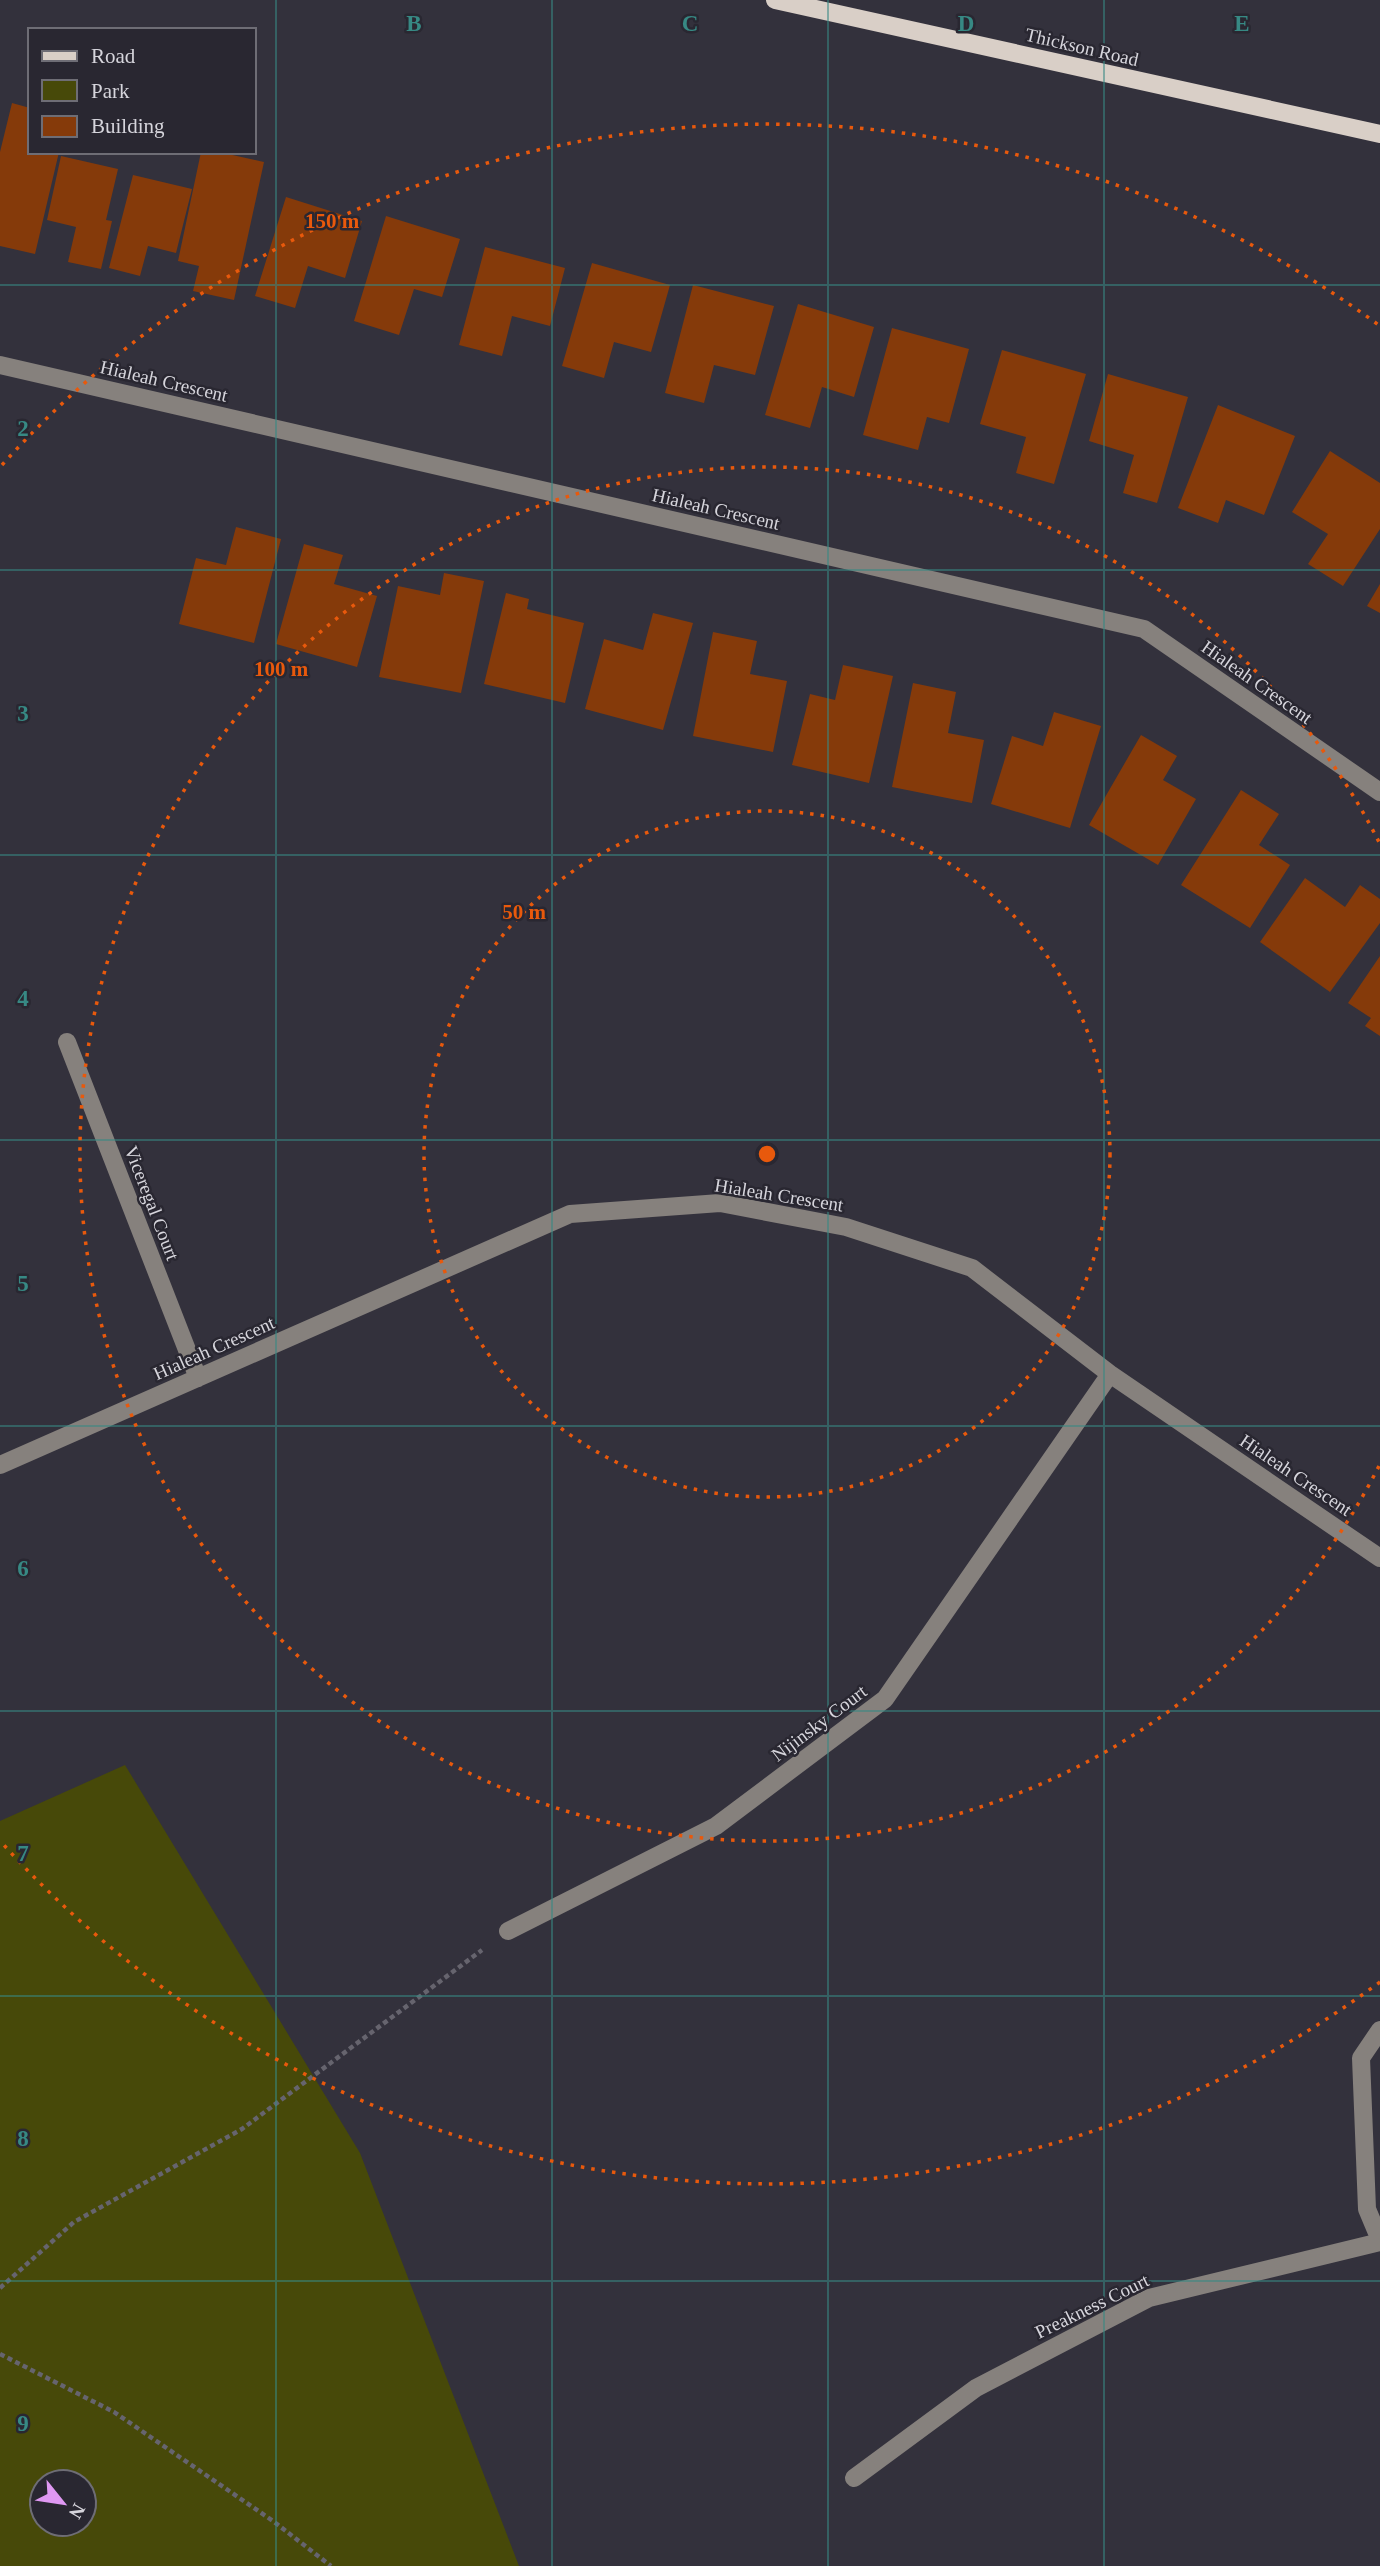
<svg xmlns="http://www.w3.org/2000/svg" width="1380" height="2566" viewBox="0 0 1380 2566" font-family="'Times New Roman',serif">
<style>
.green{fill:#474909;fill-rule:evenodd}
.building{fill:#853a0a}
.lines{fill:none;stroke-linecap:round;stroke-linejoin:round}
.path{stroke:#66646e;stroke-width:4.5;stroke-dasharray:5 3.5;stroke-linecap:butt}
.minor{stroke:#86817d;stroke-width:18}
.major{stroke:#d9cfc7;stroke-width:18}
.grid{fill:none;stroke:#378984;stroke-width:2;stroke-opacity:0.55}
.ring{fill:none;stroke:#e8590c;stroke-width:3.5;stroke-dasharray:3.5 7}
.labels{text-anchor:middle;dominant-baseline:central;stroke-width:5;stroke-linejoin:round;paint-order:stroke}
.street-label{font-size:19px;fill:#d6d5dc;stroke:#292731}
.grid-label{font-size:23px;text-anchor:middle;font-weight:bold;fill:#378984;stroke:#292731;stroke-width:5;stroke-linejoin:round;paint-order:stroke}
.centre{fill:#e8590c;stroke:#292731;stroke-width:3.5}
.ring-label{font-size:21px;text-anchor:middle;font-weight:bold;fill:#e8590c;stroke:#292731;stroke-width:5;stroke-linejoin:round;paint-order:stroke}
</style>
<rect width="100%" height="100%" fill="#33313c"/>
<path class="green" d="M 125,1765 L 360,2153 L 519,2566 L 0,2566 L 0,1821 ZM 42,2482 L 84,2482 L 84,2524 L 42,2524 Z"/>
<path class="building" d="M 12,103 L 30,108 L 30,152 L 59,152 L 35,254 L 0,246 L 0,152 Z
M 201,152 L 219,152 L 264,162 L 234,300 L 193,291 L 199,266 L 178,261 Z
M 61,156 L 118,169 L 106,220 L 112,221 L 101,269 L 68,262 L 76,227 L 47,220 Z
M 133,175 L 192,189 L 176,253 L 148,246 L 140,276 L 109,268 Z
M 286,197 L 362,221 L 345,278 L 308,266 L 295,308 L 255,296 Z
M 386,216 L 460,239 L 442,297 L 414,289 L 399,335 L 354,321 Z
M 485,247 L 565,268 L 550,326 L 512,316 L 502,356 L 459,345 Z
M 592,263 L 670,285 L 651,352 L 614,342 L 604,378 L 562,366 Z
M 693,285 L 774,306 L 755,375 L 714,365 L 704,403 L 665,393 Z
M 798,304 L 874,327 L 854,397 L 822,387 L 810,428 L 765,415 Z
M 892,328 L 969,349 L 949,423 L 927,417 L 918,450 L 863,435 Z
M 1002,350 L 1086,374 L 1054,484 L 1016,473 L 1026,437 L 980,424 Z
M 1108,374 L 1188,397 L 1157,503 L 1123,493 L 1134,455 L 1089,441 Z
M 1218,405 L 1295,436 L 1264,515 L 1226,500 L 1218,523 L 1178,508 Z
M 1330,451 L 1380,483 L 1380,529 L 1343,586 L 1308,564 L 1328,534 L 1292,512 Z
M 236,527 L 281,539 L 254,643 L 179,624 L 196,558 L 226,565 Z
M 304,544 L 343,555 L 334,584 L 377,596 L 357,667 L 276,644 Z
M 444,573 L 484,581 L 461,693 L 379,677 L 398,586 L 440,595 Z
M 1380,584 L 1380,613 L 1367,606 Z
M 506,593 L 529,599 L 527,609 L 584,623 L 565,703 L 484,684 Z
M 653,613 L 693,623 L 663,730 L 585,709 L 604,639 L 643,650 Z
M 713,632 L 757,641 L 750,674 L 787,681 L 773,752 L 693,736 Z
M 843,665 L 893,676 L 869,783 L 792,765 L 810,694 L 835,700 Z
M 913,683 L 956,692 L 948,733 L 984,740 L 972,803 L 892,787 Z
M 1054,712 L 1101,726 L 1070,828 L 991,804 L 1012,736 L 1043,746 Z
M 1141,735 L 1177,756 L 1163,780 L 1196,799 L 1158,865 L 1089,825 Z
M 1241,790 L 1279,814 L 1259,845 L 1290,865 L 1250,928 L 1181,885 Z
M 1305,878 L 1345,907 L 1360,885 L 1380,899 L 1380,923 L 1330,992 L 1260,942 Z
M 1380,956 L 1380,1036 L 1365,1026 L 1371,1018 L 1348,1003 Z"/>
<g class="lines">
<path class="path" d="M 0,2288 L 74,2222 L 242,2129 L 482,1950
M 0,2354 L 114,2412 L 273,2521 L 331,2566"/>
<path class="minor" d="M 0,365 L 1144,629 L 1380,792
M 67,1042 L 198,1378
M 0,1465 L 570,1214 L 720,1203 L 846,1227 L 972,1268 L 1110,1374 L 1380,1558
M 508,1931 L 716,1826 L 885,1699 L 1110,1374
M 1380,2030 L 1361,2058 L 1367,2209 L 1380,2240
M 854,2478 L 976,2388 L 1149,2298 L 1380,2242"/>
<path class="major" d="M 775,0 L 1380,134"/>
</g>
<path class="grid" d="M 276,0 L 276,2566M 552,0 L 552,2566M 828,0 L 828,2566M 1104,0 L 1104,2566M 0,285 L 1380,285M 0,570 L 1380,570M 0,855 L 1380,855M 0,1140 L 1380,1140M 0,1426 L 1380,1426M 0,1711 L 1380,1711M 0,1996 L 1380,1996M 0,2281 L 1380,2281"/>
<g class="ring">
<circle cx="767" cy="1154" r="343"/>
<path d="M1379 1466A687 687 0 1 1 1379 842"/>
<path d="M1380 1982A1030 1030 0 0 1 2 1843M2 465A1030 1030 0 0 1 1380 326"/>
</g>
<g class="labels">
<g class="street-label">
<text transform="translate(1082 47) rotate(13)">Thickson Road</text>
<text transform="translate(164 381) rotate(13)">Hialeah Crescent</text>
<text transform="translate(716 509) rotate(13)">Hialeah Crescent</text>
<text transform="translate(1257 682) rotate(35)">Hialeah Crescent</text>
<text transform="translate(779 1195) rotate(9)">Hialeah Crescent</text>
<text transform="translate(152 1203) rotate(69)">Viceregal Court</text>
<text transform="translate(214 1348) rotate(-24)">Hialeah Crescent</text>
<text transform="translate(1296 1475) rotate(34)">Hialeah Crescent</text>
<text transform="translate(819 1723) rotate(-37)">Nijinsky Court</text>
<text transform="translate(1092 2306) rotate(-26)">Preakness Court</text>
</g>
</g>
<g class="grid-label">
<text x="414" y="31">B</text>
<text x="690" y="31">C</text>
<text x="966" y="31">D</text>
<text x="1242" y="31">E</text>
<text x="23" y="436">2</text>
<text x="23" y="721">3</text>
<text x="23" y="1006">4</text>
<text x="23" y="1291">5</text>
<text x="23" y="1576">6</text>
<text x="23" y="1861">7</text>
<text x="23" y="2146">8</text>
<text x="23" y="2431">9</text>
</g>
<circle cx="767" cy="1154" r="10" class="centre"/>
<g class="ring-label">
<text x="332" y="228">150 m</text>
<text x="281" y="676">100 m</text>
<text x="524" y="919">50 m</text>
</g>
<rect x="28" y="28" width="228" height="126" fill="#292731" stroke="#6e6d75" stroke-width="2"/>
<rect x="42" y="51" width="35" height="10" fill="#d9cfc7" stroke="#6e6d75" stroke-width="2"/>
<text x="91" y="63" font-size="21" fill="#d6d5dc">Road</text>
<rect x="42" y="80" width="35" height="21" fill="#474909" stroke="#6e6d75" stroke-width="2"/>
<text x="91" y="98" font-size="21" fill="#d6d5dc">Park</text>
<rect x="42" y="116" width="35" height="21" fill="#853a0a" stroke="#6e6d75" stroke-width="2"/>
<text x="91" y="133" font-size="21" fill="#d6d5dc">Building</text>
<g transform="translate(63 2503) rotate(120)"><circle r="33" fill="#292731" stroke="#6e6d75" stroke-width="2"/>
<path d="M0-5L12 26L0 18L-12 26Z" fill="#df98f2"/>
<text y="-10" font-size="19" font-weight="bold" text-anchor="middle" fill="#d6d5dc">N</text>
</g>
</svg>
